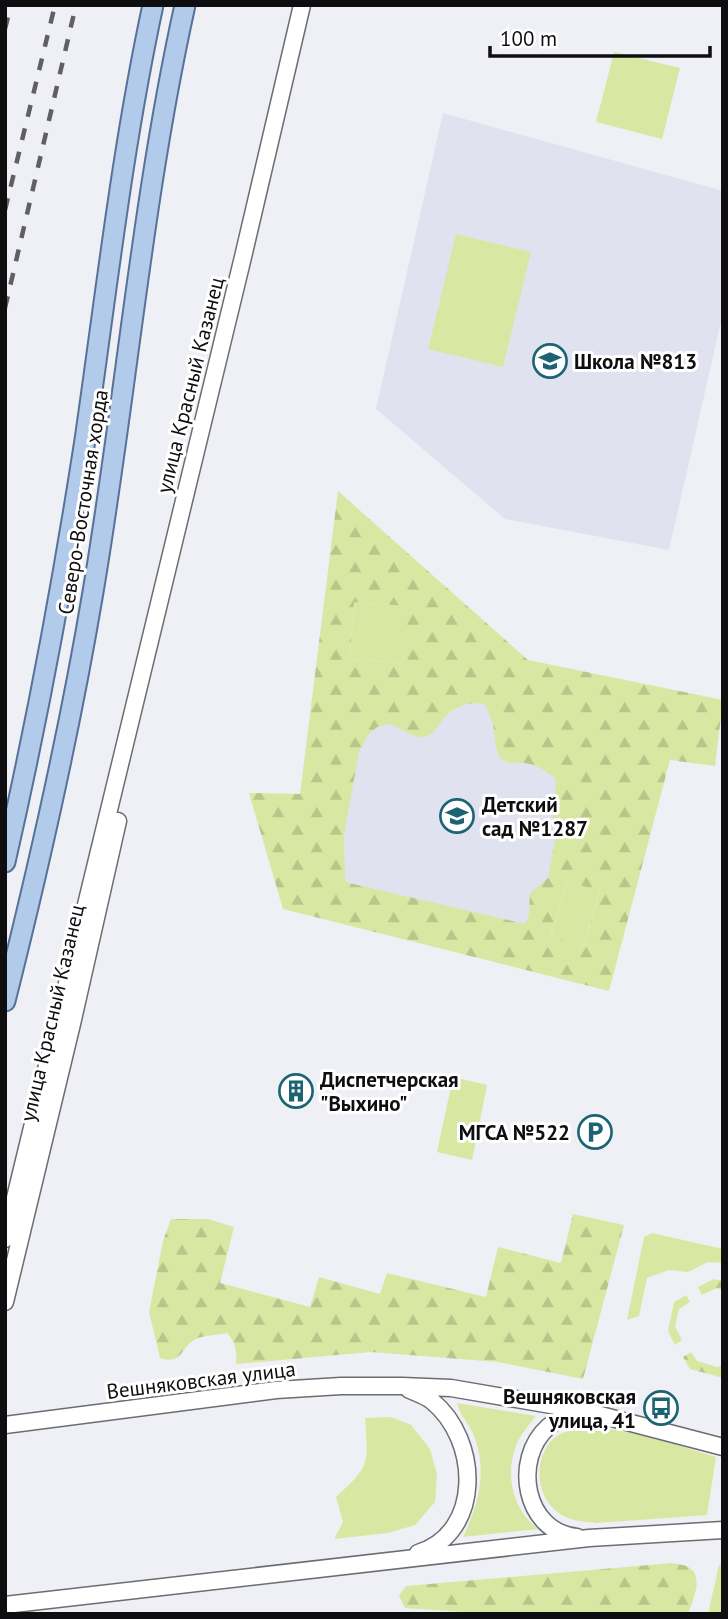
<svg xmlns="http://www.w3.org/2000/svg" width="728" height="1619" viewBox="0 0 728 1619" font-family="'PT Sans',sans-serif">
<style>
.built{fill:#e1e2ef}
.green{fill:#d8e8a2}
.forest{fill:url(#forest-firs);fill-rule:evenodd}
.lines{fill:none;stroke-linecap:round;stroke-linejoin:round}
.minor-casing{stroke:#6c6c73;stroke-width:19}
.major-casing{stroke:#577296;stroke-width:23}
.minor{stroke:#fff;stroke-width:16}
.major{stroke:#b2cbeb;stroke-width:19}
.rail{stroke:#606064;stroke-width:4.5;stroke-dasharray:12 12;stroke-linecap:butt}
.labels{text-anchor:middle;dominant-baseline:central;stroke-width:6;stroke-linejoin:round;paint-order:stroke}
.poi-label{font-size:21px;font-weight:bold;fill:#0e0e10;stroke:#fff;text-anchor:start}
.street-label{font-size:21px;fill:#0e0e10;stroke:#fff}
</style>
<defs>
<pattern id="forest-firs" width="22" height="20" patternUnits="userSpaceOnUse" patternTransform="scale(1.75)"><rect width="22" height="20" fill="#d8e8a2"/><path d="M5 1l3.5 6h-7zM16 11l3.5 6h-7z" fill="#b8c68a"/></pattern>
</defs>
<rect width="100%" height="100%" fill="#efeff6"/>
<path class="built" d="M 443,113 L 723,191 L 723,313 L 669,550 L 505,519 L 376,409 Z
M 370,678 L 592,726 L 543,955 L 321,907 Z"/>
<path class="green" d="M 614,52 L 680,68 L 662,139 L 596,122 Z
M 456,234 L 531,252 L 503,367 L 428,349 Z
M 354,602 L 408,606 L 403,663 L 350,659 Z
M 567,881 L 600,890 L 584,946 L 551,937 Z
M 453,1077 L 487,1085 L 472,1160 L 437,1152 Z
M 652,1233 L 723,1249 L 723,1263 L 708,1262 L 688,1272 L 669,1270 L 647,1278 L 639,1316 L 627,1320 L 644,1237 Z
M 457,1403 L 536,1416 C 528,1426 519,1436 515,1449 C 505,1477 514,1511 538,1529 L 463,1537 C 478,1506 488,1471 474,1436 C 470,1425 459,1414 457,1403 Z
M 391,1417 L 411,1425 L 430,1449 L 437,1474 L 435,1502 L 415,1525 L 388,1533 L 334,1539 L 343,1522 L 336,1497 C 371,1465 368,1464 365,1418 Z
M 580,1427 C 626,1427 673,1444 716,1457 L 707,1515 L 597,1523 C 584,1522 571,1521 560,1514 C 536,1498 533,1462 551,1441 C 559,1433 570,1430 580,1427 Z
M 719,1565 L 723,1565 L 723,1614 L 708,1614 Z"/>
<path class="forest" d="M 338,491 L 528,660 L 723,700 L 715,766 L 670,760 L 609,991 L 283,909 L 249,793 L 300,794 ZM 354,602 L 407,606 L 403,663 L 350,659 ZM 473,703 L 485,704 L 493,724 L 496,747 L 500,759 C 512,765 512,762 524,763 C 536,764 547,771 556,779 L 553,823 L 556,834 L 548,878 L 530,893 L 529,915 L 525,924 L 345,882 L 344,835 L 359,752 L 368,735 L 377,727 L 390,724 C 398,727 406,733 415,736 C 434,742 437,723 448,714 C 455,707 464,705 473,703 ZM 567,881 L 600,891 L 584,946 L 551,936 Z
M 573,1214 L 624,1225 L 583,1379 L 498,1362 L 371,1352 L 236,1364 C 237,1353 236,1342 227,1333 C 218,1335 207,1335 198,1338 C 180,1345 184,1366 160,1358 L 149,1312 L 163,1241 L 171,1219 L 208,1219 L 234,1227 L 220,1283 L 310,1307 L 319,1277 L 380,1294 L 387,1273 L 486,1297 L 498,1247 L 561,1263 Z
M 714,1279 L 723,1281 L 723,1289 L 717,1288 L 702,1295 L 698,1287 Z
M 686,1295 L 690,1302 L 679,1309 L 675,1326 L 682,1340 L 675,1345 L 668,1331 L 674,1302 Z
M 691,1352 L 697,1361 L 717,1367 L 723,1365 L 723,1378 L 690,1369 L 683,1357 Z
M 672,1563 C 677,1564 686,1565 690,1568 C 704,1578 692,1602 688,1614 L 492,1614 L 405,1608 L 399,1596 L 406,1586 Z"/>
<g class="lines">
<g class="minor-casing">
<path id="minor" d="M 5,1239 L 243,257 L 302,5
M 5,1302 L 72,1024 L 118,821
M 408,1389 C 416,1393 426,1396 432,1401 C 480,1440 483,1533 418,1553
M 5,1425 L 276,1390 L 341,1386 L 402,1386 L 451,1388 L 551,1405 L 585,1411 L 723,1447
M 577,1537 C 524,1532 512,1459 548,1427 C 557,1419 571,1415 583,1412
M 5,1605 L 589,1538 L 723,1530"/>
</g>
<g class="major-casing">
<path id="major" d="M 5,862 C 37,722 63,582 85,440 C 106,295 122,149 153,5
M 5,1001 C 39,866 70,729 93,592 C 126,397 142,199 185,5"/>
</g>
<use href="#minor" class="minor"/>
<use href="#major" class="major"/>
<path class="rail" d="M 5,29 L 11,5
M 5,210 L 55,5
M 5,308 L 76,5"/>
</g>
<defs>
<g id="school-ring" transform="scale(1.75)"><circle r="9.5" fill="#fff" stroke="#1c6373" stroke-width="1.5"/><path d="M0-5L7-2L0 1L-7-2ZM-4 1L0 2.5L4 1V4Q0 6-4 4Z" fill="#1c6373"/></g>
<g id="building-ring" transform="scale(1.75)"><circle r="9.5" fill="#fff" stroke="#1c6373" stroke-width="1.5"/><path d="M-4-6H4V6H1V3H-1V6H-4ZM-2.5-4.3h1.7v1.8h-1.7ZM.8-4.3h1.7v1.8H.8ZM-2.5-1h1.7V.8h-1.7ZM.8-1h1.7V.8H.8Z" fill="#1c6373"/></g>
<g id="parking-ring" transform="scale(1.75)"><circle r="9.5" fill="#fff" stroke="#1c6373" stroke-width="1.5"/><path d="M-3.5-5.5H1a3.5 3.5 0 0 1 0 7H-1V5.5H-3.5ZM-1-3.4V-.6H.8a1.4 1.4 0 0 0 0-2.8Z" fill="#1c6373"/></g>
<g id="bus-ring" transform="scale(1.75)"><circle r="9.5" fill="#fff" stroke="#1c6373" stroke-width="1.5"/><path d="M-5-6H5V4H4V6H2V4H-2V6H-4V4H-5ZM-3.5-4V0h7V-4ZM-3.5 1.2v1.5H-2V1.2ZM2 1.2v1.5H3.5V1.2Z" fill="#1c6373"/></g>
</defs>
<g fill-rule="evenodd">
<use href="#school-ring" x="550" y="361"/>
<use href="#school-ring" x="457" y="816"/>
<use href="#building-ring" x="296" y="1091"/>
<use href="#parking-ring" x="595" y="1132"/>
<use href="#bus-ring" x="661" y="1408"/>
</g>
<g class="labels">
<g class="poi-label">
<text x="574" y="361">Школа №813</text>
<text x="482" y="804">Детский<tspan x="482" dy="24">сад №1287</tspan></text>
<text x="320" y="1079">Диспетчерская<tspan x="320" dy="24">"Выхино"</tspan></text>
<text x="570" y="1132" text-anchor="end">МГСА №522</text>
<text x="636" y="1396" text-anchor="end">Вешняковская<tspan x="636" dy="24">улица, 41</tspan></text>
</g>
<g class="street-label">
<text transform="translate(190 385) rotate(-76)">улица Красный Казанец</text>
<text transform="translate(83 502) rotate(-81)">Северо-Восточная хорда</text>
<text transform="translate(52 1013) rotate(-77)">улица Красный Казанец</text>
<text transform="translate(201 1380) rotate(-7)">Вешняковская улица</text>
</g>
</g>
<rect width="728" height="1619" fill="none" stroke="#0e0e10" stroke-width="14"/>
<path d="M490 46v10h220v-10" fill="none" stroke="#0e0e10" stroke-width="3.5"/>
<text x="500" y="46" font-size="21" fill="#0e0e10" stroke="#ffffff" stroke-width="5" paint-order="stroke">100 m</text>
</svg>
